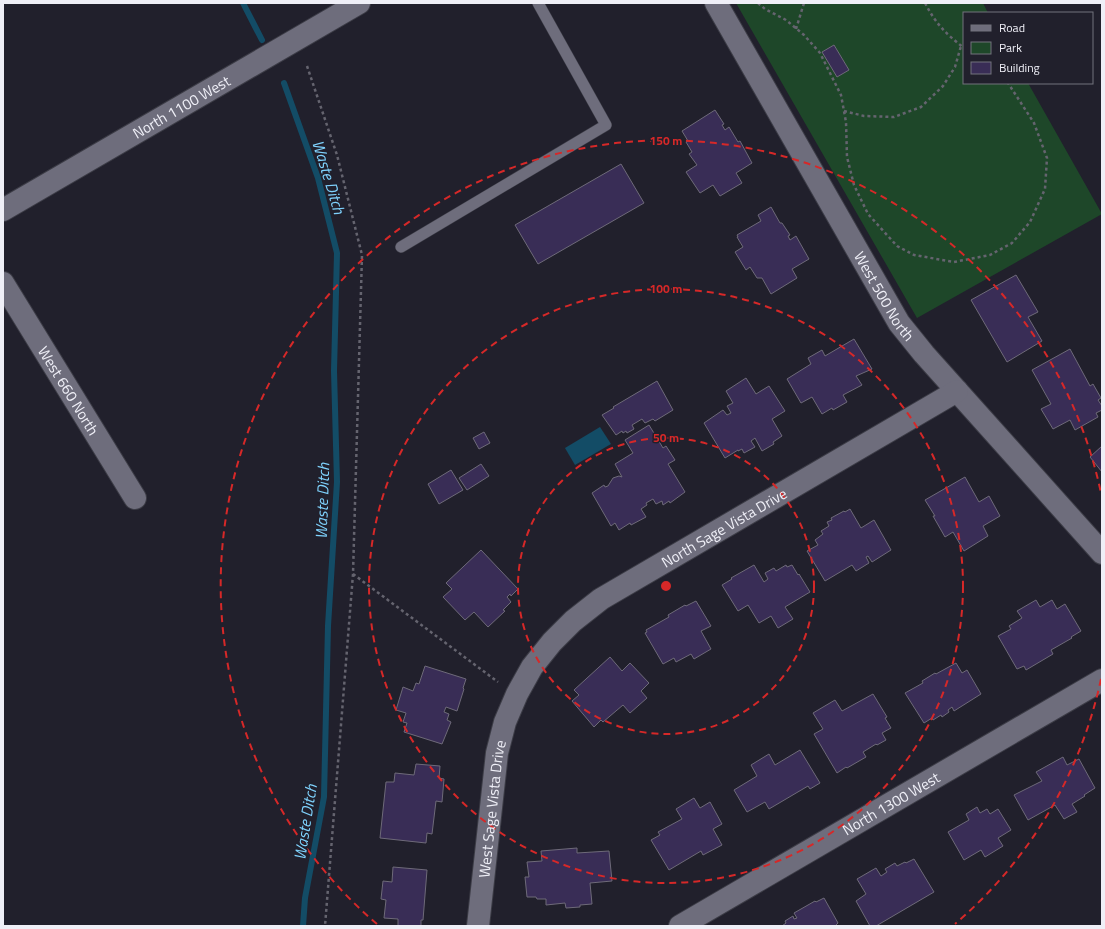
<svg xmlns="http://www.w3.org/2000/svg" width="1105" height="929" viewBox="0 0 1105 929" font-family="'Titillium Web',sans-serif">
<style>
.green{fill:#1e4729}
.water{fill:#134c66}
.lines{fill:none;stroke-linecap:round;stroke-linejoin:round}
.stream{stroke:#134c66;stroke-width:6}
.building{fill:#392d56;stroke:#6e6a79}
.service-casing{stroke:#3c3c46;stroke-width:12}
.minor-casing{stroke:#3c3c46;stroke-width:24}
.path{stroke:#65646f;stroke-width:2.5;stroke-dasharray:3 3;stroke-linecap:butt}
.service{stroke:#6e6d7c;stroke-width:11}
.minor{stroke:#6e6d7c;stroke-width:22}
.ring{fill:none;stroke:#d62828;stroke-width:2;stroke-dasharray:7 5}
.labels{text-anchor:middle;dominant-baseline:central;stroke-width:3;stroke-linejoin:round;paint-order:stroke}
.street-label{font-size:15px;fill:#efeff7;stroke:#21202c}
.water-label{font-size:16px;font-style:italic;fill:#7fd2fd;stroke:#21202c}
.centre{fill:#d62828;stroke:#21202c;stroke-width:2}
.ring-label{font-size:12px;text-anchor:middle;font-weight:bold;fill:#d62828;stroke:#21202c;stroke-width:3;stroke-linejoin:round;paint-order:stroke}
</style>
<rect width="100%" height="100%" fill="#21202c"/>
<path class="green" d="M 736,3 L 983,3 L 988,13 L 964,13 L 964,83 L 1028,83 L 1102,214 L 917,318 Z"/>
<path class="water" d="M 600,427 L 611,444 L 575,465 L 565,448 Z"/>
<g class="lines">
<path class="stream" d="M 243,3 L 262,40
M 284,83 L 318,178 L 337,253 L 334,371 L 337,482 L 328,626 L 324,797 L 305,898 L 303,926"/>
</g>
<path class="building" d="M 834,45 L 849,70 L 837,77 L 822,52 Z
M 715,110 L 724,124 L 722,125 L 725,130 L 729,127 L 738,142 L 740,141 L 752,163 L 736,173 L 742,183 L 720,196 L 713,185 L 700,193 L 686,172 L 697,165 L 689,154 L 692,152 L 686,142 L 688,141 L 682,131 Z
M 621,164 L 644,203 L 538,264 L 515,225 Z
M 771,207 L 780,223 L 782,223 L 790,235 L 788,236 L 790,240 L 796,236 L 809,259 L 792,269 L 797,278 L 771,294 L 762,278 L 757,278 L 750,267 L 746,270 L 735,252 L 743,247 L 737,237 L 738,237 L 737,235 L 761,221 L 758,215 Z
M 1016,275 L 1038,312 L 1028,317 L 1042,341 L 1007,362 L 971,300 Z
M 854,339 L 872,369 L 856,376 L 862,385 L 843,395 L 847,402 L 833,410 L 832,408 L 822,414 L 812,397 L 801,403 L 787,379 L 811,364 L 808,358 L 822,350 L 825,356 Z
M 1070,349 L 1090,386 L 1093,384 L 1101,398 L 1098,400 L 1102,406 L 1102,410 L 1096,413 L 1098,417 L 1075,430 L 1070,420 L 1053,429 L 1041,409 L 1051,404 L 1032,370 Z
M 746,378 L 756,394 L 769,386 L 785,411 L 772,419 L 782,436 L 773,442 L 774,444 L 762,451 L 755,438 L 751,441 L 755,447 L 744,453 L 742,449 L 738,451 L 738,450 L 725,458 L 704,423 L 723,410 L 727,415 L 731,413 L 727,406 L 733,403 L 726,391 Z
M 657,381 L 673,410 L 655,421 L 653,419 L 645,423 L 642,419 L 632,425 L 634,429 L 627,433 L 626,431 L 623,433 L 622,431 L 616,435 L 602,415 L 614,408 L 613,407 Z
M 649,425 L 663,448 L 666,446 L 675,460 L 668,464 L 685,492 L 670,503 L 669,501 L 663,505 L 662,501 L 656,504 L 653,499 L 646,503 L 647,505 L 641,509 L 646,517 L 631,525 L 630,523 L 619,530 L 615,523 L 611,526 L 592,493 L 604,485 L 605,487 L 608,486 L 613,478 L 619,476 L 622,477 L 615,464 L 633,453 L 625,440 Z
M 484,432 L 490,443 L 479,449 L 473,438 Z
M 1102,446 L 1102,472 L 1090,457 Z
M 481,464 L 489,476 L 467,490 L 459,478 Z
M 451,470 L 463,490 L 439,504 L 428,484 Z
M 965,477 L 979,502 L 989,496 L 1000,516 L 983,526 L 988,536 L 964,551 L 953,532 L 945,537 L 933,516 L 935,516 L 925,500 Z
M 850,509 L 861,528 L 874,520 L 891,550 L 872,562 L 868,556 L 866,557 L 869,563 L 856,571 L 852,565 L 825,581 L 807,551 L 818,545 L 815,540 L 823,534 L 821,531 L 829,526 L 827,522 L 832,520 L 831,518 L 844,511 L 845,512 Z
M 481,550 L 518,589 L 511,596 L 510,594 L 507,597 L 511,602 L 503,610 L 505,611 L 488,627 L 474,612 L 465,620 L 443,597 L 452,589 L 446,583 Z
M 754,565 L 764,582 L 768,579 L 765,573 L 774,568 L 776,571 L 786,565 L 787,567 L 792,565 L 798,575 L 799,574 L 810,592 L 785,607 L 793,619 L 778,628 L 771,616 L 759,623 L 748,605 L 738,611 L 722,585 L 732,579 L 731,578 Z
M 1036,600 L 1040,607 L 1052,600 L 1057,609 L 1065,604 L 1081,631 L 1071,637 L 1072,638 L 1051,650 L 1053,654 L 1026,670 L 1024,666 L 1017,669 L 998,636 L 1011,629 L 1009,626 L 1022,618 L 1017,611 Z
M 696,601 L 711,626 L 701,631 L 711,649 L 694,659 L 691,654 L 676,662 L 674,658 L 663,664 L 645,633 L 647,632 L 646,630 L 669,617 L 668,615 L 685,605 L 686,606 Z
M 610,657 L 622,671 L 630,663 L 649,683 L 641,691 L 647,698 L 630,713 L 623,705 L 603,722 L 601,720 L 594,727 L 572,701 L 579,695 L 574,690 Z
M 956,663 L 962,673 L 967,670 L 981,694 L 954,711 L 952,707 L 948,710 L 949,712 L 942,717 L 941,715 L 933,720 L 932,718 L 924,723 L 905,693 L 923,683 L 922,681 L 935,673 L 936,674 Z
M 425,666 L 466,679 L 463,688 L 464,689 L 457,711 L 446,707 L 444,712 L 449,714 L 447,720 L 451,722 L 442,744 L 404,732 L 407,723 L 403,722 L 406,713 L 396,710 L 403,687 L 413,691 L 416,683 L 419,684 Z
M 873,694 L 887,717 L 885,718 L 891,728 L 882,733 L 886,740 L 877,745 L 876,744 L 863,752 L 866,757 L 847,768 L 846,767 L 837,773 L 814,734 L 823,729 L 813,713 L 835,700 L 842,711 Z
M 800,750 L 820,783 L 810,789 L 808,786 L 769,809 L 765,802 L 747,812 L 734,790 L 757,776 L 751,765 L 769,754 L 775,765 Z
M 1063,757 L 1067,765 L 1079,759 L 1095,788 L 1084,795 L 1085,796 L 1072,804 L 1077,812 L 1064,819 L 1055,805 L 1028,820 L 1014,795 L 1042,781 L 1036,772 Z
M 416,764 L 440,766 L 439,778 L 444,779 L 442,802 L 436,801 L 432,834 L 427,833 L 426,843 L 380,838 L 386,782 L 394,782 L 395,773 L 414,775 Z
M 694,798 L 700,808 L 710,802 L 722,824 L 713,829 L 722,845 L 703,855 L 701,851 L 669,870 L 651,840 L 660,835 L 658,832 L 682,819 L 676,809 Z
M 977,807 L 980,813 L 987,809 L 990,814 L 998,809 L 1011,830 L 998,838 L 1003,846 L 985,857 L 981,850 L 964,860 L 948,832 L 969,820 L 966,814 Z
M 577,848 L 577,853 L 609,851 L 612,881 L 590,883 L 592,904 L 580,905 L 580,907 L 566,908 L 565,903 L 546,905 L 546,899 L 537,899 L 536,897 L 527,897 L 525,877 L 529,877 L 527,862 L 542,861 L 541,851 Z
M 914,859 L 934,892 L 876,926 L 870,926 L 856,901 L 866,894 L 857,879 L 876,868 L 881,876 L 887,872 L 885,869 L 895,863 L 897,866 L 905,862 L 906,863 Z
M 393,867 L 427,870 L 423,920 L 421,920 L 421,926 L 398,926 L 398,919 L 384,918 L 386,900 L 381,899 L 383,881 L 392,882 Z
M 824,898 L 838,923 L 835,926 L 782,926 L 786,923 L 785,921 L 793,916 L 794,919 L 797,918 L 794,913 L 815,901 L 816,902 Z"/>
<g class="lines">
<g class="service-casing">
<path id="service" d="M 401,247 L 606,125 L 538,3"/>
</g>
<g class="minor-casing">
<g id="minor">
<path id="s1" d="M 716,3 L 899,323 L 924,354 L 1102,553"/>
<path id="s2" d="M 3,210 L 359,3"/>
<path id="s3" d="M 3,283 L 135,498"/>
<path id="s4" d="M 478,926 L 497,753 L 505,722 L 517,694 L 532,667 L 552,642 L 573,621 L 601,599 L 957,391"/>
<path id="s5" d="M 680,926 L 1102,680"/>
</g>
</g>
<path class="path" d="M 758,3 L 765,9 L 786,20 L 804,35 L 820,53 L 841,95 L 846,122 L 847,157 L 854,185 L 868,214 L 897,246 L 914,255 L 954,262 L 990,255 L 1012,243 L 1030,222 L 1045,189 L 1047,158 L 1034,123 L 1008,83
M 925,3 C 936,24 945,33 964,48
M 796,29 L 804,3
M 307,66 L 337,155 L 362,255 L 353,574 L 325,926
M 844,111 L 864,116 L 894,117 L 921,107 L 943,86 L 955,67 L 961,46
M 353,574 L 498,682"/>
<use href="#service" class="service"/>
<use href="#minor" class="minor"/>
</g>
<g class="ring">
<circle cx="666" cy="586" r="148"/>
<circle cx="666" cy="586" r="297"/>
<path d="M1101 679A445 445 0 0 1 955 924M377 924A445 445 0 1 1 1101 493"/>
</g>
<g class="labels">
<g class="street-label">
<text stroke="none"><textPath href="#s2" startOffset="206">North 1100 West</textPath></text>
<text stroke="none"><textPath href="#s1" startOffset="338">West 500 North</textPath></text>
<text stroke="none"><textPath href="#s3" startOffset="126">West 660 North</textPath></text>
<text stroke="none"><textPath href="#s4" startOffset="507">North Sage Vista Drive</textPath></text>
<text stroke="none"><textPath href="#s5" startOffset="244">North 1300 West</textPath></text>
<text stroke="none"><textPath href="#s4" startOffset="118">West Sage Vista Drive</textPath></text>
</g>
<g class="water-label">
<text transform="translate(329 177) rotate(73)">Waste Ditch</text>
<text transform="translate(322 501) rotate(-88)">Waste Ditch</text>
<text transform="translate(305 822) rotate(-81)">Waste Ditch</text>
</g>
</g>
<circle cx="666" cy="586" r="6" class="centre"/>
<g class="ring-label">
<text x="666" y="145">150 m</text>
<text x="666" y="293">100 m</text>
<text x="666" y="442">50 m</text>
</g>
<rect width="1105" height="929" fill="none" stroke="#efeff7" stroke-width="8"/>
<rect x="963" y="12" width="130" height="72" fill="#21202c" stroke="#73737d"/>
<rect x="971" y="25" width="20" height="6" fill="#6e6d7c" stroke="#73737d"/>
<text x="999" y="32" font-size="12" fill="#efeff7">Road</text>
<rect x="971" y="42" width="20" height="12" fill="#1e4729" stroke="#73737d"/>
<text x="999" y="52" font-size="12" fill="#efeff7">Park</text>
<rect x="971" y="62" width="20" height="12" fill="#392d56" stroke="#73737d"/>
<text x="999" y="72" font-size="12" fill="#efeff7">Building</text>
</svg>
